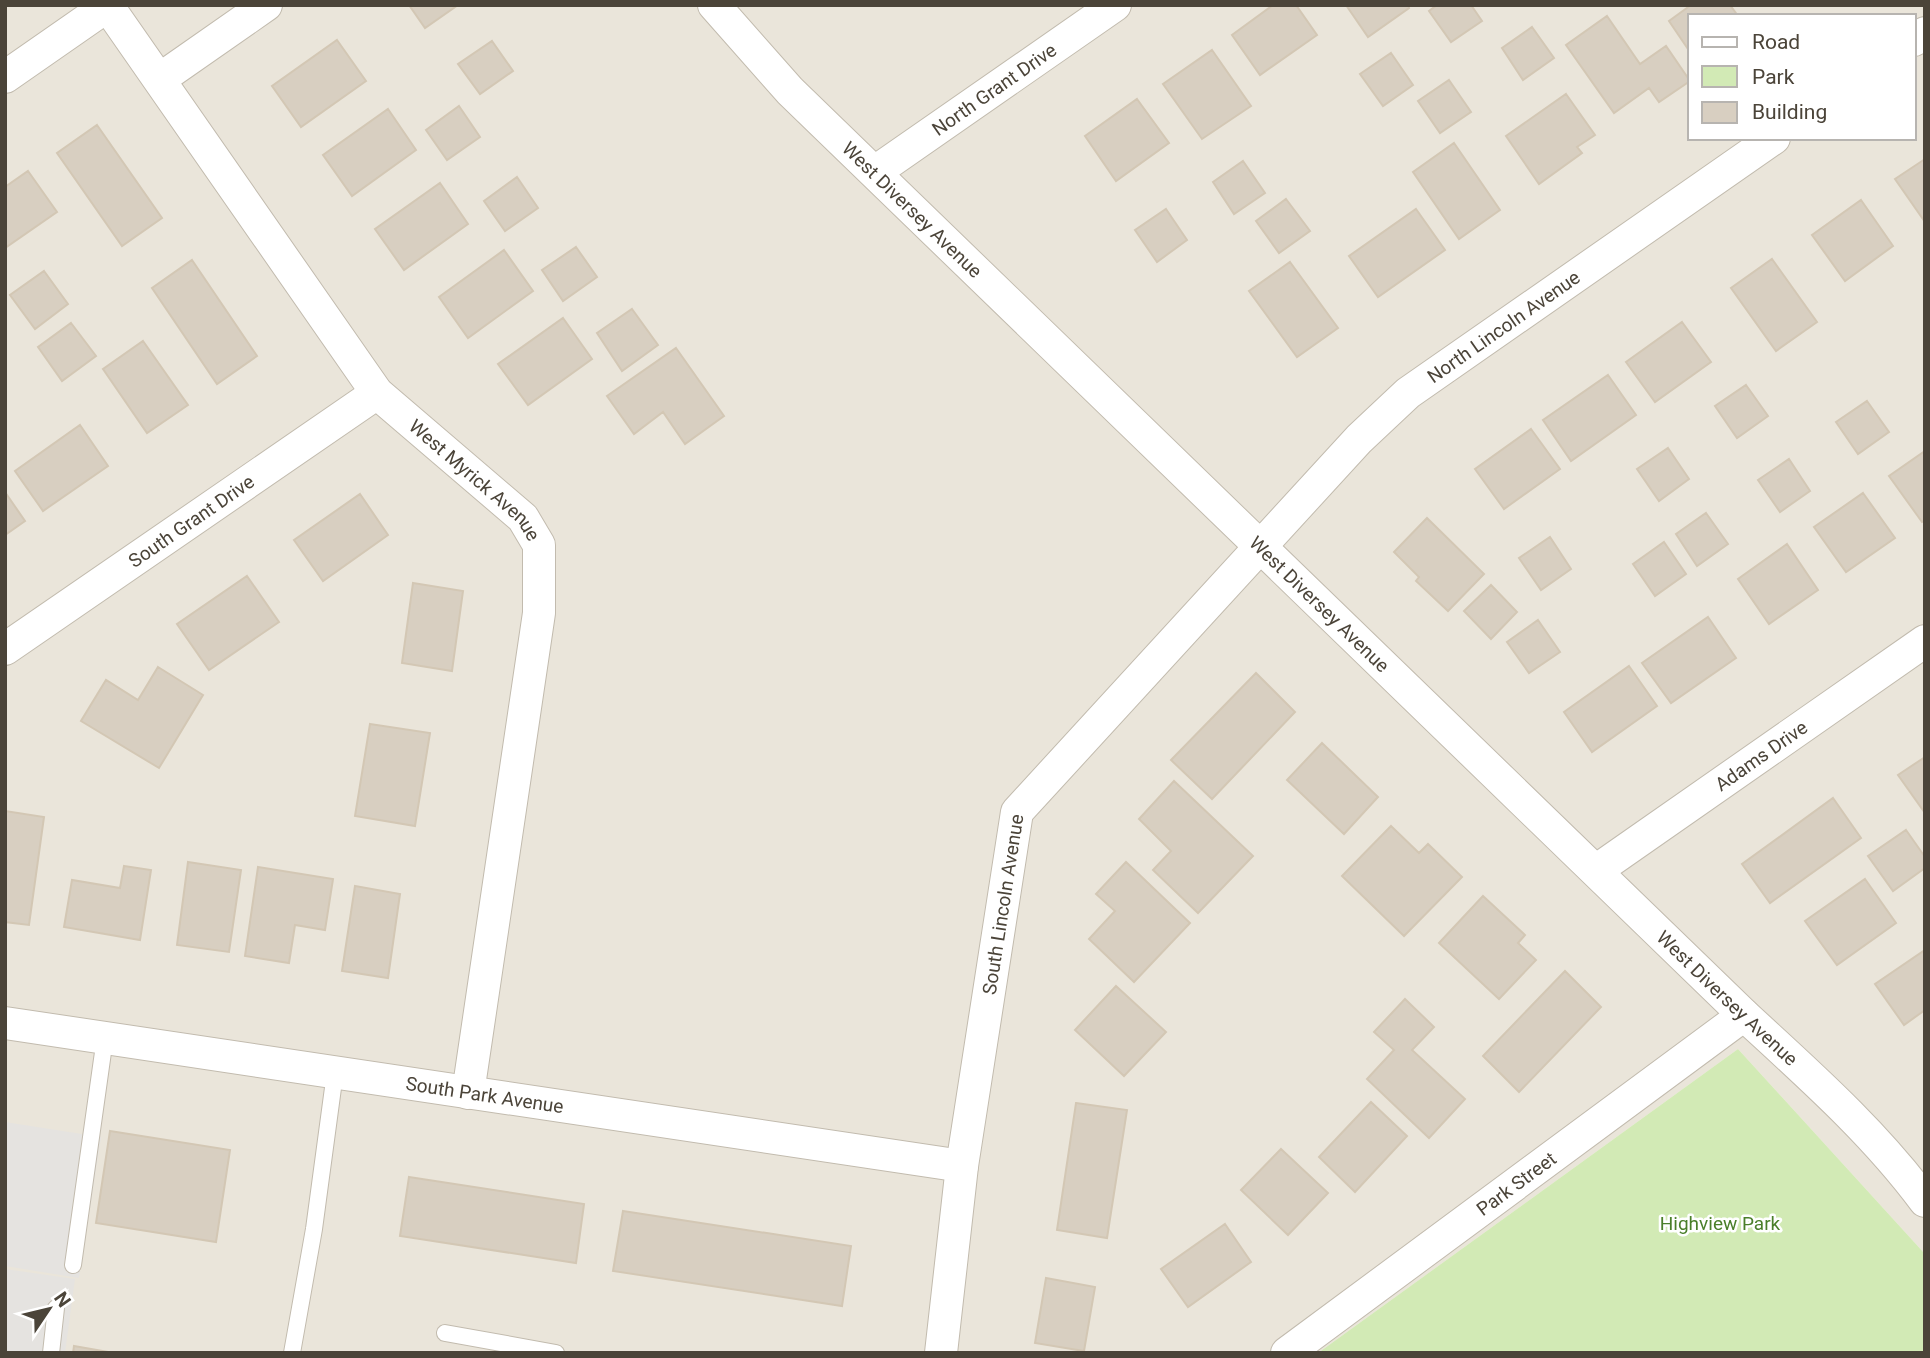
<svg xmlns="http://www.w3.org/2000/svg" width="1930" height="1358" viewBox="0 0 1930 1358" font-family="Roboto,sans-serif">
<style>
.residential{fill:#eae5da;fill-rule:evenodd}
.green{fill:#d2eab5}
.parking{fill:#e5e3e0}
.building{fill:#d8cfc1;stroke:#d3c7b4;stroke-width:2}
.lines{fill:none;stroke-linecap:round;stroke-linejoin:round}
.service-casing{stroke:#c2bbae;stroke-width:18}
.minor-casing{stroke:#c2bbae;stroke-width:34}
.service{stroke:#fff;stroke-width:16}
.minor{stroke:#fff;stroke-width:32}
.labels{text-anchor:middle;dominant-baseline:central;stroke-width:5;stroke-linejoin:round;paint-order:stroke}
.street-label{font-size:19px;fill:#4b4439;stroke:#fff}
.park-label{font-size:19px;fill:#4a7f2a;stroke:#fff}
</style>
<rect width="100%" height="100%" fill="#f6f3ec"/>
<path class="residential" d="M 5,5 L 1925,5 L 1925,1254 L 1738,1049 L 1318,1353 L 5,1353 ZM 1690,16 L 1914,16 L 1914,138 L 1690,138 Z"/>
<path class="green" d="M 1738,1049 L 1925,1254 L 1925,1353 L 1318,1353 Z"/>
<path class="parking" d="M 5,1122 L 101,1137 L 79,1278 L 5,1266 Z
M 5,1269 L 75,1279 L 65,1353 L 5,1353 Z"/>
<path class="building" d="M 409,5 L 458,5 L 425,28 Z
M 1273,5 L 1296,5 L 1317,35 L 1260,75 L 1232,35 Z
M 1346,5 L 1408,5 L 1409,8 L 1368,37 Z
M 1437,5 L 1471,5 L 1482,21 L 1451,42 L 1429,11 Z
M 1691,5 L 1730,5 L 1738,16 L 1690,16 L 1690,52 L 1669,21 Z
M 1607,16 L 1640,64 L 1666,46 L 1690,81 L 1659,102 L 1649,88 L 1614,113 L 1566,45 Z
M 1532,27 L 1554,58 L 1523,80 L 1502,48 Z
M 337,40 L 366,81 L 301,127 L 272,86 Z
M 492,41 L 513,71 L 480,94 L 458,64 Z
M 1212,50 L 1251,106 L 1202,139 L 1163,84 Z
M 1391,53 L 1413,85 L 1383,106 L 1360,74 Z
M 1449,80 L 1471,112 L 1440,133 L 1418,101 Z
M 1566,94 L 1595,135 L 1577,147 L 1582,153 L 1539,184 L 1506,136 Z
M 1137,99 L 1169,143 L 1116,181 L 1085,136 Z
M 459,106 L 480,137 L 447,160 L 426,130 Z
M 388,109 L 416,150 L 352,196 L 323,155 Z
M 97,125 L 162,218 L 122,246 L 57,153 Z
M 1454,143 L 1500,210 L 1459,239 L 1413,172 Z
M 1925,159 L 1925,222 L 1895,179 Z
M 1243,161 L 1265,193 L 1234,214 L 1213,182 Z
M 28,171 L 57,212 L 5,248 L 5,187 Z
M 517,177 L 538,208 L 505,231 L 484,201 Z
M 440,183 L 468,224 L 404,270 L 375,229 Z
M 1286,199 L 1310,231 L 1279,253 L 1256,221 Z
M 1861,200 L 1893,246 L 1845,281 L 1812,235 Z
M 1166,209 L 1187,240 L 1157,262 L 1135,230 Z
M 1416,209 L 1445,250 L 1378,297 L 1349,256 Z
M 576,247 L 597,277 L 563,301 L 542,270 Z
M 504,250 L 533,291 L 468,338 L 439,297 Z
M 1772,259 L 1817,322 L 1776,351 L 1731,288 Z
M 192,260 L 257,356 L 217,384 L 152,288 Z
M 1290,262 L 1338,328 L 1297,357 L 1249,291 Z
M 44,271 L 68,304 L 35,329 L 10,295 Z
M 632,309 L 658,345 L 622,371 L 597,333 Z
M 563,318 L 592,359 L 528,405 L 498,364 Z
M 1682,322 L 1711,362 L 1655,402 L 1626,362 Z
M 71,323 L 96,356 L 62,381 L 38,347 Z
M 143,341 L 188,405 L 147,433 L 103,369 Z
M 676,348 L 724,416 L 685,444 L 663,412 L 634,434 L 607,396 Z
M 1608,375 L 1636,415 L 1571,461 L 1543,420 Z
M 1746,385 L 1768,416 L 1737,438 L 1715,406 Z
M 1867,401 L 1889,432 L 1858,454 L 1836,422 Z
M 80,425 L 108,466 L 43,511 L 15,471 Z
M 1531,429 L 1560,469 L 1504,509 L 1475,469 Z
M 1668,448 L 1689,479 L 1659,501 L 1637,469 Z
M 1925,451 L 1925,520 L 1922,522 L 1889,476 Z
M 1789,459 L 1810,491 L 1780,512 L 1758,480 Z
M 5,492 L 25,521 L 5,535 Z
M 1863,493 L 1895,538 L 1846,572 L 1814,527 Z
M 360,494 L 388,535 L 323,581 L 294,540 Z
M 1706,513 L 1728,544 L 1697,566 L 1676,534 Z
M 1427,518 L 1484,574 L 1448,611 L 1416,581 L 1419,577 L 1394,552 Z
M 1550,537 L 1571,569 L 1541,590 L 1519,558 Z
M 1664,542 L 1686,574 L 1655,596 L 1633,564 Z
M 1787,544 L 1818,590 L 1769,624 L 1738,579 Z
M 247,576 L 279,622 L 209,670 L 177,624 Z
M 413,583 L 463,591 L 452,671 L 402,663 Z
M 1491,585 L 1517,612 L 1491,639 L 1464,611 Z
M 1708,617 L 1736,658 L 1671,703 L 1642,663 Z
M 1538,620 L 1560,652 L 1529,673 L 1507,642 Z
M 1629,666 L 1657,706 L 1592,752 L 1564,712 Z
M 158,667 L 203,695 L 159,768 L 81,721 L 106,680 L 138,700 Z
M 1256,673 L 1295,712 L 1212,799 L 1171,760 Z
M 370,724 L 430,733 L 415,826 L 355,816 Z
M 1322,743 L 1378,797 L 1344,834 L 1287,780 Z
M 1925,757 L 1925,813 L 1898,775 Z
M 1174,781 L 1253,856 L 1198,913 L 1153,870 L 1171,851 L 1139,819 Z
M 1833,798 L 1861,838 L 1770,903 L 1742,864 Z
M 5,811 L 44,817 L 29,925 L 5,922 Z
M 1391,826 L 1419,853 L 1428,844 L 1462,877 L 1404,936 L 1342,876 Z
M 1906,830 L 1925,857 L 1925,868 L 1893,891 L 1868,856 Z
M 188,862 L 241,870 L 229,952 L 177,945 Z
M 1126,862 L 1190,923 L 1134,982 L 1089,939 L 1115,911 L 1096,894 Z
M 124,866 L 151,870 L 140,940 L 64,927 L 72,880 L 120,888 Z
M 258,867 L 333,879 L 325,930 L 295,925 L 289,963 L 245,956 Z
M 1865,879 L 1896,923 L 1837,965 L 1805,921 Z
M 355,886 L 400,894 L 388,978 L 342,971 Z
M 1483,896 L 1525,935 L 1518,943 L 1536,960 L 1499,999 L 1439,943 Z
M 1925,950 L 1925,1010 L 1904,1025 L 1875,984 Z
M 1565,971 L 1601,1007 L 1519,1092 L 1483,1056 Z
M 1116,986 L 1166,1032 L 1124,1076 L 1075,1030 Z
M 1405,999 L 1434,1027 L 1412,1050 L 1465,1099 L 1429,1138 L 1367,1079 L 1394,1050 L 1374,1032 Z
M 1371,1102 L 1407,1136 L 1355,1192 L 1319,1157 Z
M 1076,1103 L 1127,1110 L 1107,1238 L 1057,1230 Z
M 110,1131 L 230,1150 L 216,1242 L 96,1223 Z
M 1281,1149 L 1328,1193 L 1288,1235 L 1241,1190 Z
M 409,1177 L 584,1204 L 576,1263 L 400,1236 Z
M 623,1211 L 851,1246 L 842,1306 L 613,1271 Z
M 1225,1224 L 1251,1262 L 1188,1307 L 1161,1269 Z
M 1046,1278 L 1095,1287 L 1084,1351 L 1035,1343 Z
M 74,1346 L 114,1353 L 73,1353 Z"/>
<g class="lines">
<g class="service-casing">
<path id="service" d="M 73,1265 L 105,1038
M 445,1333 L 556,1353
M 51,1353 L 56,1308
M 292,1353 L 314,1229 L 335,1073"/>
</g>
<g class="minor-casing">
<g id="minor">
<path id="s1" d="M 107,5 L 377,393 L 523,518 L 539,545 L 539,613 L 468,1093"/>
<path id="s2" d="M 714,5 L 790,91 L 1744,1015 C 1808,1074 1873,1131 1925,1201"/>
<path d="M 1914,40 L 1925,33"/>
<path d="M 5,77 L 107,6"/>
<path d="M 160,79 L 266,5"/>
<path id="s3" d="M 875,172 L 1115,5"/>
<path id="s4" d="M 5,649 L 377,393"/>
<path id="s5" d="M 1597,870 L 1925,641"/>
<path id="s6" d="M 5,1023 L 962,1166"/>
<path id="s7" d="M 941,1353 L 962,1166 L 1017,812 L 1359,439 L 1408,393 L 1774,138"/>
<path id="s8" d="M 1287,1353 L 1744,1015"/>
</g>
</g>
<use href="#service" class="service"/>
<use href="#minor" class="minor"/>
</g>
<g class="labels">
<g class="street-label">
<text stroke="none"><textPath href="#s3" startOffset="145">North Grant Drive</textPath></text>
<text stroke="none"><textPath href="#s2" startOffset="285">West Diversey Avenue</textPath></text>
<text stroke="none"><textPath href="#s7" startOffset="1236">North Lincoln Avenue</textPath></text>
<text stroke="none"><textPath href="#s1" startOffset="604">West Myrick Avenue</textPath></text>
<text stroke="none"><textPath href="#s4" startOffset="226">South Grant Drive</textPath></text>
<text stroke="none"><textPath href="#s2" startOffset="852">West Diversey Avenue</textPath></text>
<text stroke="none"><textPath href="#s5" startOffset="200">Adams Drive</textPath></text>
<text stroke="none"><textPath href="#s7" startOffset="453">South Lincoln Avenue</textPath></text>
<text stroke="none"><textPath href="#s2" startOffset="1419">West Diversey Avenue</textPath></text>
<text stroke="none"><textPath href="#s6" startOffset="485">South Park Avenue</textPath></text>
<text stroke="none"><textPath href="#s8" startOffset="285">Park Street</textPath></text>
</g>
<g class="park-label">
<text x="1720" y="1223">Highview Park</text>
</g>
</g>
<rect width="1930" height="1358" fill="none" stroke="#4b4439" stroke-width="14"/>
<rect x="1688" y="14" width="228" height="126" fill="#ffffff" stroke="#b7b4b0" stroke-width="2"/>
<rect x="1702" y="37" width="35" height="10" fill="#ffffff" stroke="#b7b4b0" stroke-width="2"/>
<text x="1752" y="49" font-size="21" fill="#4b4439">Road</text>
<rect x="1702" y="66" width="35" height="21" fill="#d2eab5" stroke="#b7b4b0" stroke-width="2"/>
<text x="1752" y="84" font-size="21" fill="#4b4439">Park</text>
<rect x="1702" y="102" width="35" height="21" fill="#d8cfc1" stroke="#b7b4b0" stroke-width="2"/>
<text x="1752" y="119" font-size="21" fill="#4b4439">Building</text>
<g transform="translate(49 1309) rotate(55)" stroke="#ffffff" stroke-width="5" paint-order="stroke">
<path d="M0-5L12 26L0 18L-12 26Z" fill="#4b4439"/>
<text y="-10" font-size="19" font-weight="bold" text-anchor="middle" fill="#4b4439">N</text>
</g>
</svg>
